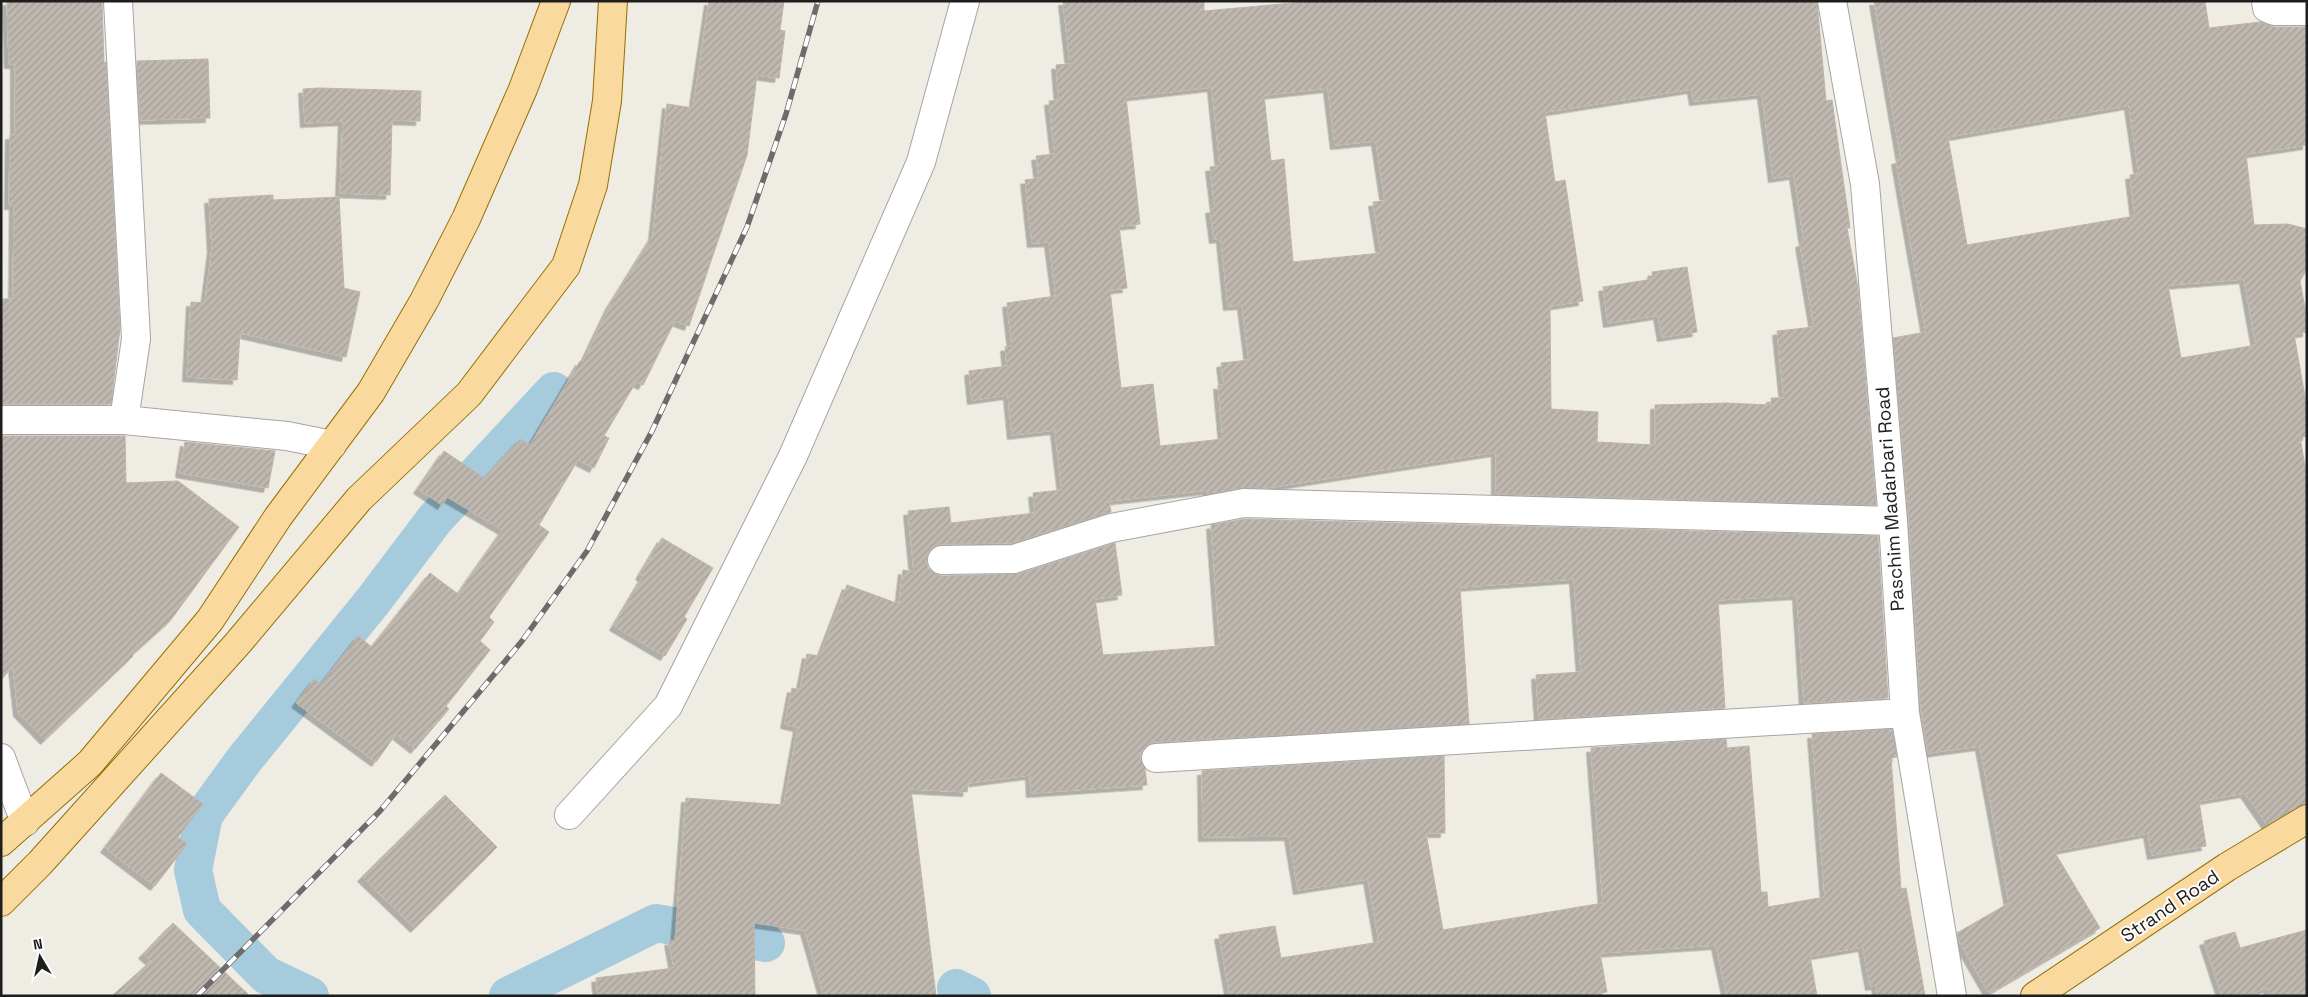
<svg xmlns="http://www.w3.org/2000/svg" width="2308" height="997" viewBox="0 0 2308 997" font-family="'Space Grotesk',sans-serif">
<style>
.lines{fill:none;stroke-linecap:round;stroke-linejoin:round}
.canal{stroke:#a5cbdc;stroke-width:38}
.building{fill:url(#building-hatch);stroke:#c0b4a7;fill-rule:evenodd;filter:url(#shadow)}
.minor-casing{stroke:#a5a5a5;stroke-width:30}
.major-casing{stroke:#947003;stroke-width:30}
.minor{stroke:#fff;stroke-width:28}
.major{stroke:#fad99e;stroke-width:28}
.rail-casing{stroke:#6c6c6c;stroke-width:5.5}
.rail{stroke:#fff;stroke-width:4;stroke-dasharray:11;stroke-linecap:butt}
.labels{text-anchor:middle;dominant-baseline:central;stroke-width:4;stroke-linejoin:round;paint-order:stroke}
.street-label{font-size:19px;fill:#1e1e1e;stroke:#fff}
</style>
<defs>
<pattern id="building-hatch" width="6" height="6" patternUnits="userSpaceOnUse" patternTransform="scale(1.25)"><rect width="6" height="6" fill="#bfb8b0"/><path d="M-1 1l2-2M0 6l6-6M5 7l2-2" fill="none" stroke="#a49e97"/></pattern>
<filter id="shadow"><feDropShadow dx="-4.5" dy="4.5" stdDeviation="0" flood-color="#0004"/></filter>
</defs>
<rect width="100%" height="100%" fill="#efece4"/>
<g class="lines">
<path class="canal" d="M 956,988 L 972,996
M 310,996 L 266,975 L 202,910 L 193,870 L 204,815 L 244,760 L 373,601 L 435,519 L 554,391
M 508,996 L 656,923 L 766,943"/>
</g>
<path class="building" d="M 7,1 L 102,1 L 104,63 L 106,62 L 120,329 L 111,404 L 1,404 L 1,299 L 13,299 L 14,205 L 9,205 L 10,135 L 15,135 L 15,64 L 9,64 Z
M 709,1 L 784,1 L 780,30 L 785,31 L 779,78 L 757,75 L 747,155 L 689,326 L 675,321 L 643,385 L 636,382 L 604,436 L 609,438 L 594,468 L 578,460 L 539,525 L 549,532 L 489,617 L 494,622 L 480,641 L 490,650 L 446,706 L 449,709 L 415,749 L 396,734 L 376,762 L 296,703 L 314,679 L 321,684 L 358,636 L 372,647 L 430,573 L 458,594 L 503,530 L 447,497 L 442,505 L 418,489 L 444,451 L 484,478 L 520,439 L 530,445 L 580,361 L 583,362 L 610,305 L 653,236 L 667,104 L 693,108 Z
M 1063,1 L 1204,1 L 1204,11 L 1315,1 L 1817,1 L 1826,101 L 1832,100 L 1850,228 L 1847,228 L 1858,288 L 1876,505 L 1496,494 L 1496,452 L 1266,488 L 1241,488 L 1208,494 L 1208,490 L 1109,501 L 1111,512 L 1011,543 L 942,544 L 934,546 L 929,552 L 926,560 L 928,568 L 934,573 L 942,576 L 1018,574 L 1115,543 L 1122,595 L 1095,599 L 1103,655 L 1220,646 L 1211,525 L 1245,519 L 1878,536 L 1888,698 L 1804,703 L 1797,595 L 1718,600 L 1725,708 L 1539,719 L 1536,675 L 1581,672 L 1574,579 L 1460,587 L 1469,724 L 1155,742 L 1147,745 L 1142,751 L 1140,758 L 1145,769 L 1147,785 L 1031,793 L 1030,775 L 968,783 L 967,792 L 911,789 L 936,996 L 824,996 L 805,930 L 754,923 L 755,996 L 598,996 L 596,978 L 674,968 L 669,941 L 675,941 L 686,798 L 784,805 L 798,727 L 785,724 L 792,688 L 800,690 L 807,654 L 820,656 L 847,585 L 899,604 L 903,570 L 914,572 L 908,511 L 949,507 L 951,523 L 1035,513 L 1033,493 L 1062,490 L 1055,430 L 1012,435 L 1008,395 L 972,400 L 969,371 L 1007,366 L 1005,347 L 1012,346 L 1007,303 L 1056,296 L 1049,242 L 1032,243 L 1025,180 L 1039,178 L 1036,156 L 1055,154 L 1049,101 L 1059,100 L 1056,65 L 1070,64 ZM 1212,87 L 1220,166 L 1210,167 L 1215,208 L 1210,209 L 1214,239 L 1221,238 L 1228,306 L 1242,305 L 1249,360 L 1221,363 L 1224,385 L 1218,385 L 1223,439 L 1160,446 L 1153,384 L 1121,388 L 1110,290 L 1127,288 L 1119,226 L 1140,224 L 1126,97 ZM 1328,88 L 1335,145 L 1376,141 L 1385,201 L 1373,202 L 1381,253 L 1293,262 L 1284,159 L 1271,161 L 1264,95 ZM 1692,89 L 1694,101 L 1762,94 L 1773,178 L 1794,175 L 1804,242 L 1800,243 L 1814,327 L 1777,331 L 1784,398 L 1771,398 L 1771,405 L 1726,403 L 1655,405 L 1655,445 L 1597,442 L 1598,412 L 1551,409 L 1550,306 L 1583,301 L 1565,180 L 1555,182 L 1545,112 Z
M 1874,1 L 2205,1 L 2209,28 L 2260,22 L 2274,27 L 2307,27 L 2307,145 L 2246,154 L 2254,225 L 2288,224 L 2307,229 L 2307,269 L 2300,281 L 2307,319 L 2307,332 L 2294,334 L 2307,408 L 2307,436 L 2300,438 L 2307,476 L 2307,803 L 2267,825 L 2245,793 L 2199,801 L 2206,846 L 2152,855 L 2148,833 L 2054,851 L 2100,928 L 1989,993 L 1959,941 L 1957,933 L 2009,903 L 1980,746 L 1928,753 L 1921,711 L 1909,520 L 1893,338 L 1926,332 L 1896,160 L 1901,159 ZM 2129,105 L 2139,174 L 2130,175 L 2135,216 L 1967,245 L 1948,137 ZM 2244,279 L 2256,345 L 2181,358 L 2168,285 Z
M 208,59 L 210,118 L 140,120 L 137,61 Z
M 319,88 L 421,91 L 420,121 L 392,120 L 390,195 L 340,193 L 343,121 L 305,123 L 303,89 Z
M 273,195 L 273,200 L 339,197 L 344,288 L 360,292 L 346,357 L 240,333 L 237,380 L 187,377 L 191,302 L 205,303 L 212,248 L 209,199 Z
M 1687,267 L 1697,332 L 1662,337 L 1658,315 L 1608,323 L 1603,287 L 1653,279 L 1652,272 Z
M 1,436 L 125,436 L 126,483 L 178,481 L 239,527 L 170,621 L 132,655 L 133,656 L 45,740 L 18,712 L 13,666 L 1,680 Z
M 185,442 L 275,451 L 268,488 L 180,473 Z
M 662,538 L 713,568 L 684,617 L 687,619 L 665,656 L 614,626 L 643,577 L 640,575 Z
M 1892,729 L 1897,757 L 1891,758 L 1901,889 L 1906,888 L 1925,996 L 1878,996 L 1876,985 L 1870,986 L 1863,947 L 1810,956 L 1817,996 L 1727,996 L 1716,945 L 1600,953 L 1607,992 L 1583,996 L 1230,996 L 1219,935 L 1275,926 L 1281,958 L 1379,942 L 1368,879 L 1298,890 L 1289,836 L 1203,837 L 1202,771 L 1444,756 L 1445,833 L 1426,833 L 1443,930 L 1603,903 L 1591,748 L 1726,739 L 1727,748 L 1749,746 L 1761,892 L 1767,892 L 1768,907 L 1825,897 L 1812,734 Z
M 161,773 L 203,804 L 178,837 L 187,844 L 155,886 L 105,848 Z
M 445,795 L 497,847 L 415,928 L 362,877 Z
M 173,923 L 250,996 L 112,996 L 151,961 L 143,954 Z
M 2307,930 L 2307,996 L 2270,996 L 2268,988 L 2243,996 L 2222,996 L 2204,941 L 2235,932 L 2240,948 Z"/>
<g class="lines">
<g class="minor-casing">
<path id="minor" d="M 118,1 L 136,339 L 124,420
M 1832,1 L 1865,184 L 1893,521 L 1905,713 L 1952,996
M 2266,1 L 2267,8 L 2274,11 L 2307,11
M 1,420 L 124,420 L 287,436 L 332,445
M 942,560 L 1014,559 L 1111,528 L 1244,503 L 1893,521
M 1,758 L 25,822
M 1156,758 L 1905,713
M 569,815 L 668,706 L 793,456 L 921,162 L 965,1"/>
</g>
<g class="major-casing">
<path id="major" d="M 1,842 L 90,763 L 210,620 L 278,517 L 371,392 L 424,301 L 466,219 L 523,89 L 556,1
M 1,902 L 40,863 L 238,643 L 359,499 L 469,394 L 566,266 L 593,185 L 607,101 L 613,1
M 2035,996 L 2227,867 L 2307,819"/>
</g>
<use href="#minor" class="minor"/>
<use href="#major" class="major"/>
<g class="rail-casing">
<path id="rail" d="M 197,996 L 380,811 L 522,641 L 587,551 L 652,431 L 747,227 L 786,114 L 818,1"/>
</g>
<use href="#rail" class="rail"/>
</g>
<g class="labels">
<g class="street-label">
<text transform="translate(1890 499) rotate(-94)">Paschim Madarbari Road</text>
<text transform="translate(2170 906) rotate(-34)">Strand Road</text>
</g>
</g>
<rect width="2308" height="997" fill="none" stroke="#1e1e1e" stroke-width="5"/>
<g transform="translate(40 957) rotate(351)" stroke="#ffffff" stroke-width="4" paint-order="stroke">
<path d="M0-4L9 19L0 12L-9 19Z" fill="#1e1e1e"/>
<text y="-8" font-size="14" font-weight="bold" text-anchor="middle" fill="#1e1e1e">N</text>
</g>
</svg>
